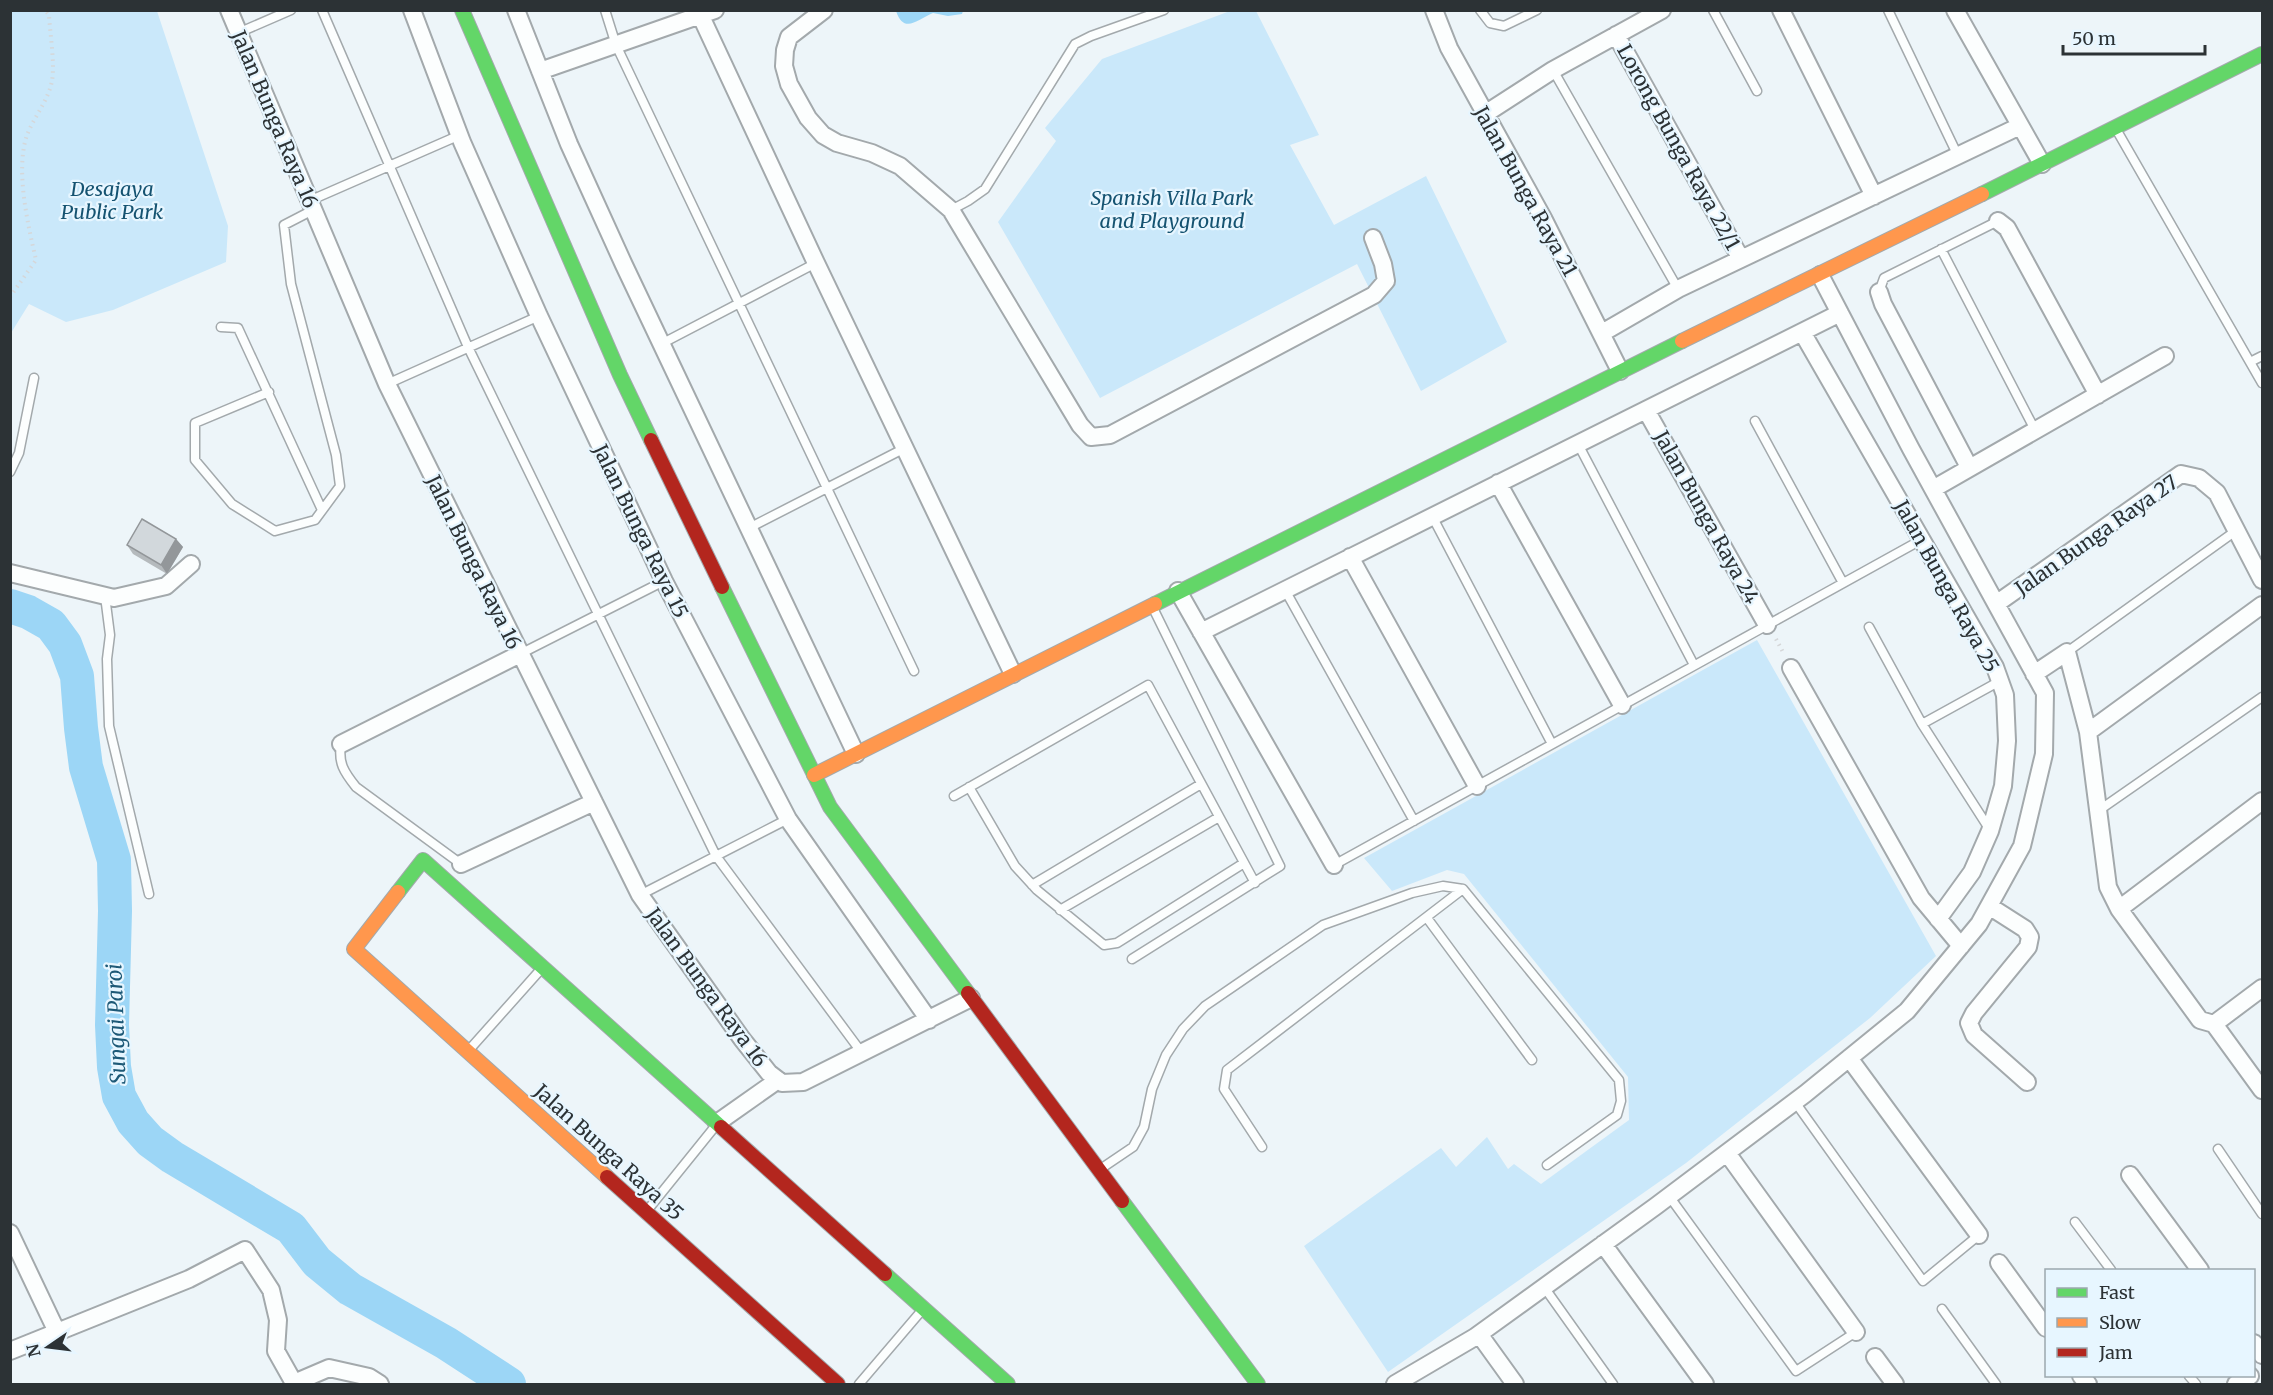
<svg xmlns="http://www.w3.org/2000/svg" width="2273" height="1395" viewBox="0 0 2273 1395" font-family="Merriweather,serif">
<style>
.green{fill:#cae8fa}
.water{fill:#9cd6f6}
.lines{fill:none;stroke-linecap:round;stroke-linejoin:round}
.river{stroke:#9cd6f6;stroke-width:34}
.lane-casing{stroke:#a3a9ac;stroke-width:11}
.street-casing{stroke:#a3a9ac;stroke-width:20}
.fast-casing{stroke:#a3a9ac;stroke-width:16}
.slow-casing{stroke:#a3a9ac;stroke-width:16}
.jam-casing{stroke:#a3a9ac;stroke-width:16}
.path{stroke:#d5d7d9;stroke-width:4;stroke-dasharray:1.5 4.5;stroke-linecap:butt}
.lane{stroke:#fcfefe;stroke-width:8}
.street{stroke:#fcfefe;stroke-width:16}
.fast{stroke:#63d668;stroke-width:14}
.slow{stroke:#ff974d;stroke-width:14}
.jam{stroke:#b3261e;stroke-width:14}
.wall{fill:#b5babd}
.shaded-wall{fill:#93979a}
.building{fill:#d2d8dc;stroke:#93979a;stroke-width:1.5}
.labels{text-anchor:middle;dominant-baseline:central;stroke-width:4.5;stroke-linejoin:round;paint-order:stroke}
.street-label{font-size:20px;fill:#2c3235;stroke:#e7f6ff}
.park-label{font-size:20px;font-style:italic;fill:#155371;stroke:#e7f6ff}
.water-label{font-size:21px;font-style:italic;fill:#1d5977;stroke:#e7f6ff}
</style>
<rect width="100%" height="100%" fill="#edf5f9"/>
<path class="green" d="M 11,10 L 157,11 L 228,226 L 226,262 L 113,310 L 66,322 L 29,304 L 11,333 Z
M 1230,11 L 1256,11 L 1319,135 L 1290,145 L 1334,225 L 1426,176 L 1507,342 L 1421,391 L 1357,264 L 1100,398 L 998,222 L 1056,141 L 1045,128 L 1102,59 Z
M 1757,640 L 1936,956 L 1870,1018 L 1686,1163 L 1388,1372 L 1304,1246 L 1441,1148 L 1456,1167 L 1487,1137 L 1508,1169 L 1514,1164 L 1541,1184 L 1629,1120 L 1628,1077 L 1464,874 L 1447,870 L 1392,891 L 1364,858 Z"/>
<path class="water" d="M 896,11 L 896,10 L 963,11 L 962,14 L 948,16 L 933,13 C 918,19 904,35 896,11 Z"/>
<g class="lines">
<path class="river" d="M 10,606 L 28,612 L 51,625 L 65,644 L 77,676 L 81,728 L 86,767 L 114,860 L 115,911 L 112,1025 L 114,1067 L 119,1096 L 133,1122 L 150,1141 L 172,1157 L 291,1228 L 317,1262 L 350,1289 L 446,1343 L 509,1384"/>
<g class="lane-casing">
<path id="lane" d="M 322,10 L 468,347 L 716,856 L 862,1053
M 605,10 L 616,45 L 914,671
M 1480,10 L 1490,23 L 1504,26 L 1537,10
M 1713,10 L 1757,91
M 1888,10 L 1958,156
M 238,33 L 291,10
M 1553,70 L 1678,289
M 2116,129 L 2262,383
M 309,201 L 460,135
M 951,210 L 968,201 L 985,189 L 1075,44 L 1091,36 L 1164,10
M 1941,249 L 2035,430
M 1879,292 L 1884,278 L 1998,221
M 221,327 L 238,328 L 322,510
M 661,344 L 816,263
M 2250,362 L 2262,356
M 387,384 L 539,316
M 269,392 L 195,423 L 195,460 L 232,504 L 275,531 L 315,520 L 340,486 L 336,455 L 291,284 L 284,225 L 313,210
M 1755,421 L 1843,583
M 1578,444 L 1694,665
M 10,472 L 19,453 L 34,378
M 1432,516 L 1552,744
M 749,528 L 905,448
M 1285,590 L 1414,821
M 105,596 L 110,635 L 107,659 L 109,726 L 149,894
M 1869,627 L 1922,724 L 1990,830
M 2067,652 L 2237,530
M 520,654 L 664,581
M 1922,724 L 2000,681
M 341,744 C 338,763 344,772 356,787 L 461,864
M 969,787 L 1015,866 L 1037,890 L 1104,945 L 1117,943 L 1244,863
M 954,796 L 1148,685 L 1255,883
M 2098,811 L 2262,697
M 1334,865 L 1921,540
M 1032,885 L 1201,784
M 640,895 L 788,819
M 1060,910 L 1219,817
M 1427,918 L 1532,1060
M 1132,959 L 1280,866 L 1153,608
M 469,1050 L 542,968
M 1795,1102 L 1923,1281 L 1979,1235
M 1262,1147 L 1224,1089 L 1227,1070 L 1463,889
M 2218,1149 L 2262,1214
M 1099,1170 L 1133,1147 L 1144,1127 L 1152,1089 L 1166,1055 L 1183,1029 L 1205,1006 L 1323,925 L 1412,893 L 1443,886 L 1463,889 L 1619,1080 L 1621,1101 L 1617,1115 L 1547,1165
M 1669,1196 L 1796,1371 L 1856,1332
M 646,1212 L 717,1124
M 2075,1222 L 2111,1270
M 1544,1287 L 1613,1384
M 1942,1309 L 1996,1384
M 2189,1376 L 2196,1384
M 859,1384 L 923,1309"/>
</g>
<g class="street-casing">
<path id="street" d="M 229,10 L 387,384 L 640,895 L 742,1039 L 769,1073 L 782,1083 L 803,1082 L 971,998
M 412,10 L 462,142 L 539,316 L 664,581 L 788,819 L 929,1020
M 516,10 L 569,144 L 624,265 L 856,754
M 698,10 L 816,263 L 1013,674
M 824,10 L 789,37 L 785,50 L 784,66 L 789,84 L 808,118 L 823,135 L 837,143 L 872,153 L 900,166 L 951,210 L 1080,425 L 1091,437 L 1110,435 L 1374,295 L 1386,281 L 1383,264 L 1373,238
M 1434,10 L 1449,48 L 1543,218 L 1620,371
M 1781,10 L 1874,196
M 1955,10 L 2042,164
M 1616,35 L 1741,259
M 540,71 L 715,10
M 1485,114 L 1553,70 L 1662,10
M 1998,221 L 2007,228 L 2098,395
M 1879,292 L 1883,304 L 1969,467
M 1802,332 L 1995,667 L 2005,695 L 2007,741 L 2003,786 L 1990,831 L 1972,872 L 1938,919
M 1602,333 L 1678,289 L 2020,126
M 1646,410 L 1767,625
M 1498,483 L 1622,705
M 1933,489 L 2165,356
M 1350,557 L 1477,786
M 10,573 L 114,598 L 166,586 L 191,564
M 1178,591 L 1334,865
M 1996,604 L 2181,474 L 2199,478 L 2217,493 L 2262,580
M 1201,632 L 1840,313
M 1791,668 L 1921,898 L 1961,946
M 2034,674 L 2067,652 L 2088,732 L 2108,887 L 2119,909 L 2200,1020 L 2214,1024
M 2088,732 L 2262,605
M 341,744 L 520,654
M 461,864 L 594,802
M 1989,906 L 2025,929 L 2030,937 L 2028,947 L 1974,1013 L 1969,1023 L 1974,1035 L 2027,1082
M 2119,909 L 2262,801
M 2214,1024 L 2262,1090
M 2214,1024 L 2262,988
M 1849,1058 L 1979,1235
M 717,1123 L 778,1080
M 1727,1153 L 1856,1332
M 2130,1175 L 2200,1270
M 10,1233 L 57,1332
M 1603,1244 L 1705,1384
M 1999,1263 L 2046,1328
M 1479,1334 L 1515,1384
M 2254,1343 L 2262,1355
M 10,1351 L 189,1279 L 245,1250 L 271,1290 L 278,1320 L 276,1351 L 294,1383 L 329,1368 L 369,1377 L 380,1384
M 1875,1357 L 1895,1384
M 2081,1376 L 2088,1384
M 1395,1384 L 1475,1337 L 1656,1206 L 1805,1094 L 1907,1011 L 1979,924 L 2022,846 L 2044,754 L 2045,693 L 1911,449 L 1820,275
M 2236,1384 L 2250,1376"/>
</g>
<g class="fast-casing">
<path id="fast" d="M 462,10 L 620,375 L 651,440
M 1982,194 L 2262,54
M 722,587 L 830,807 L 968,993
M 1155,604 L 1682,341
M 398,892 L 423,860 L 721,1127
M 1122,1201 L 1258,1384
M 885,1274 L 1008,1384"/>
</g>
<g class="slow-casing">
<path id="slow" d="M 1682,341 L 1982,194
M 814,775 L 1155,604
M 398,892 L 354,949 L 607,1177"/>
</g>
<g class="jam-casing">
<path id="jam" d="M 651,440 L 722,587
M 968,993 L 1122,1201
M 721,1127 L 885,1274
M 607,1177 L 838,1384"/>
</g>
<path class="path" d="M 10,297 L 36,260 C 28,225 15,170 27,135 C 34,117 48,101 52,81 C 55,64 50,33 49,15 L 45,10
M 1776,639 L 1784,654"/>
<use href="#lane" class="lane"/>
<use href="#street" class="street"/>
<use href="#fast" class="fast"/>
<use href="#slow" class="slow"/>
<use href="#jam" class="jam"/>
</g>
<path class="wall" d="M 176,539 L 183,547 L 167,574 L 133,554 L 127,545 Z"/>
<path class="shaded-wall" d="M 176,539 L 183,547 L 167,574 L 161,565 Z"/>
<path class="building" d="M 142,519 L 176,539 L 161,565 L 127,545 Z"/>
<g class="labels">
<g class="street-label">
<text transform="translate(275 119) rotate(67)">Jalan Bunga Raya 16</text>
<text transform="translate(1679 147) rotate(61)">Lorong Bunga Raya 22/1</text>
<text transform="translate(1526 191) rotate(61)">Jalan Bunga Raya 21</text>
<text transform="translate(1707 517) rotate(61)">Jalan Bunga Raya 24</text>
<text transform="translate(641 531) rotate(64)">Jalan Bunga Raya 15</text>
<text transform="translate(2096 535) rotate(-35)">Jalan Bunga Raya 27</text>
<text transform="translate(474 562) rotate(64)">Jalan Bunga Raya 16</text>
<text transform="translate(1947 586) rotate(61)">Jalan Bunga Raya 25</text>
<text transform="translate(707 987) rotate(54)">Jalan Bunga Raya 16</text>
<text transform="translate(609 1152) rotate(42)">Jalan Bunga Raya 35</text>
</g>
<g class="park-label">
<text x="112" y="188">Desajaya<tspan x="112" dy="23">Public Park</tspan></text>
<text x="1172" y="197">Spanish Villa Park<tspan x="1172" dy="23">and Playground</tspan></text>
</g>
<g class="water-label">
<text transform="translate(116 1024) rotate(-92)">Sungai Paroi</text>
</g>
</g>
<rect width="2273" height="1395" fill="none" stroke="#2c3235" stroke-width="24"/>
<rect x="2045" y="1269" width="210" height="108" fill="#e7f6ff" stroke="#9ca8ae" stroke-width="1.5"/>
<rect x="2057" y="1288" width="30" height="9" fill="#63d668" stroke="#9ca8ae" stroke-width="1.5"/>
<text x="2099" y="1299" font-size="18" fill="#2c3235">Fast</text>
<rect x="2057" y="1318" width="30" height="9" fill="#ff974d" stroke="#9ca8ae" stroke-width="1.5"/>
<text x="2099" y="1329" font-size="18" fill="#2c3235">Slow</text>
<rect x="2057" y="1348" width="30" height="9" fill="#b3261e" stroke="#9ca8ae" stroke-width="1.5"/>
<text x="2099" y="1359" font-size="18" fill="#2c3235">Jam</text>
<g transform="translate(48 1347) rotate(256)" stroke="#e7f6ff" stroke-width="4.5" paint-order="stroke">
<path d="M0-4.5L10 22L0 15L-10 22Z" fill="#2c3235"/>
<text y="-9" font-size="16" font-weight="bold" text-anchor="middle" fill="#2c3235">N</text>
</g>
<path d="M2063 45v9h142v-9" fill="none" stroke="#2c3235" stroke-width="3"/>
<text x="2072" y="45" font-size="18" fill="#2c3235" stroke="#e7f6ff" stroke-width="4.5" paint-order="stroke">50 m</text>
</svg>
